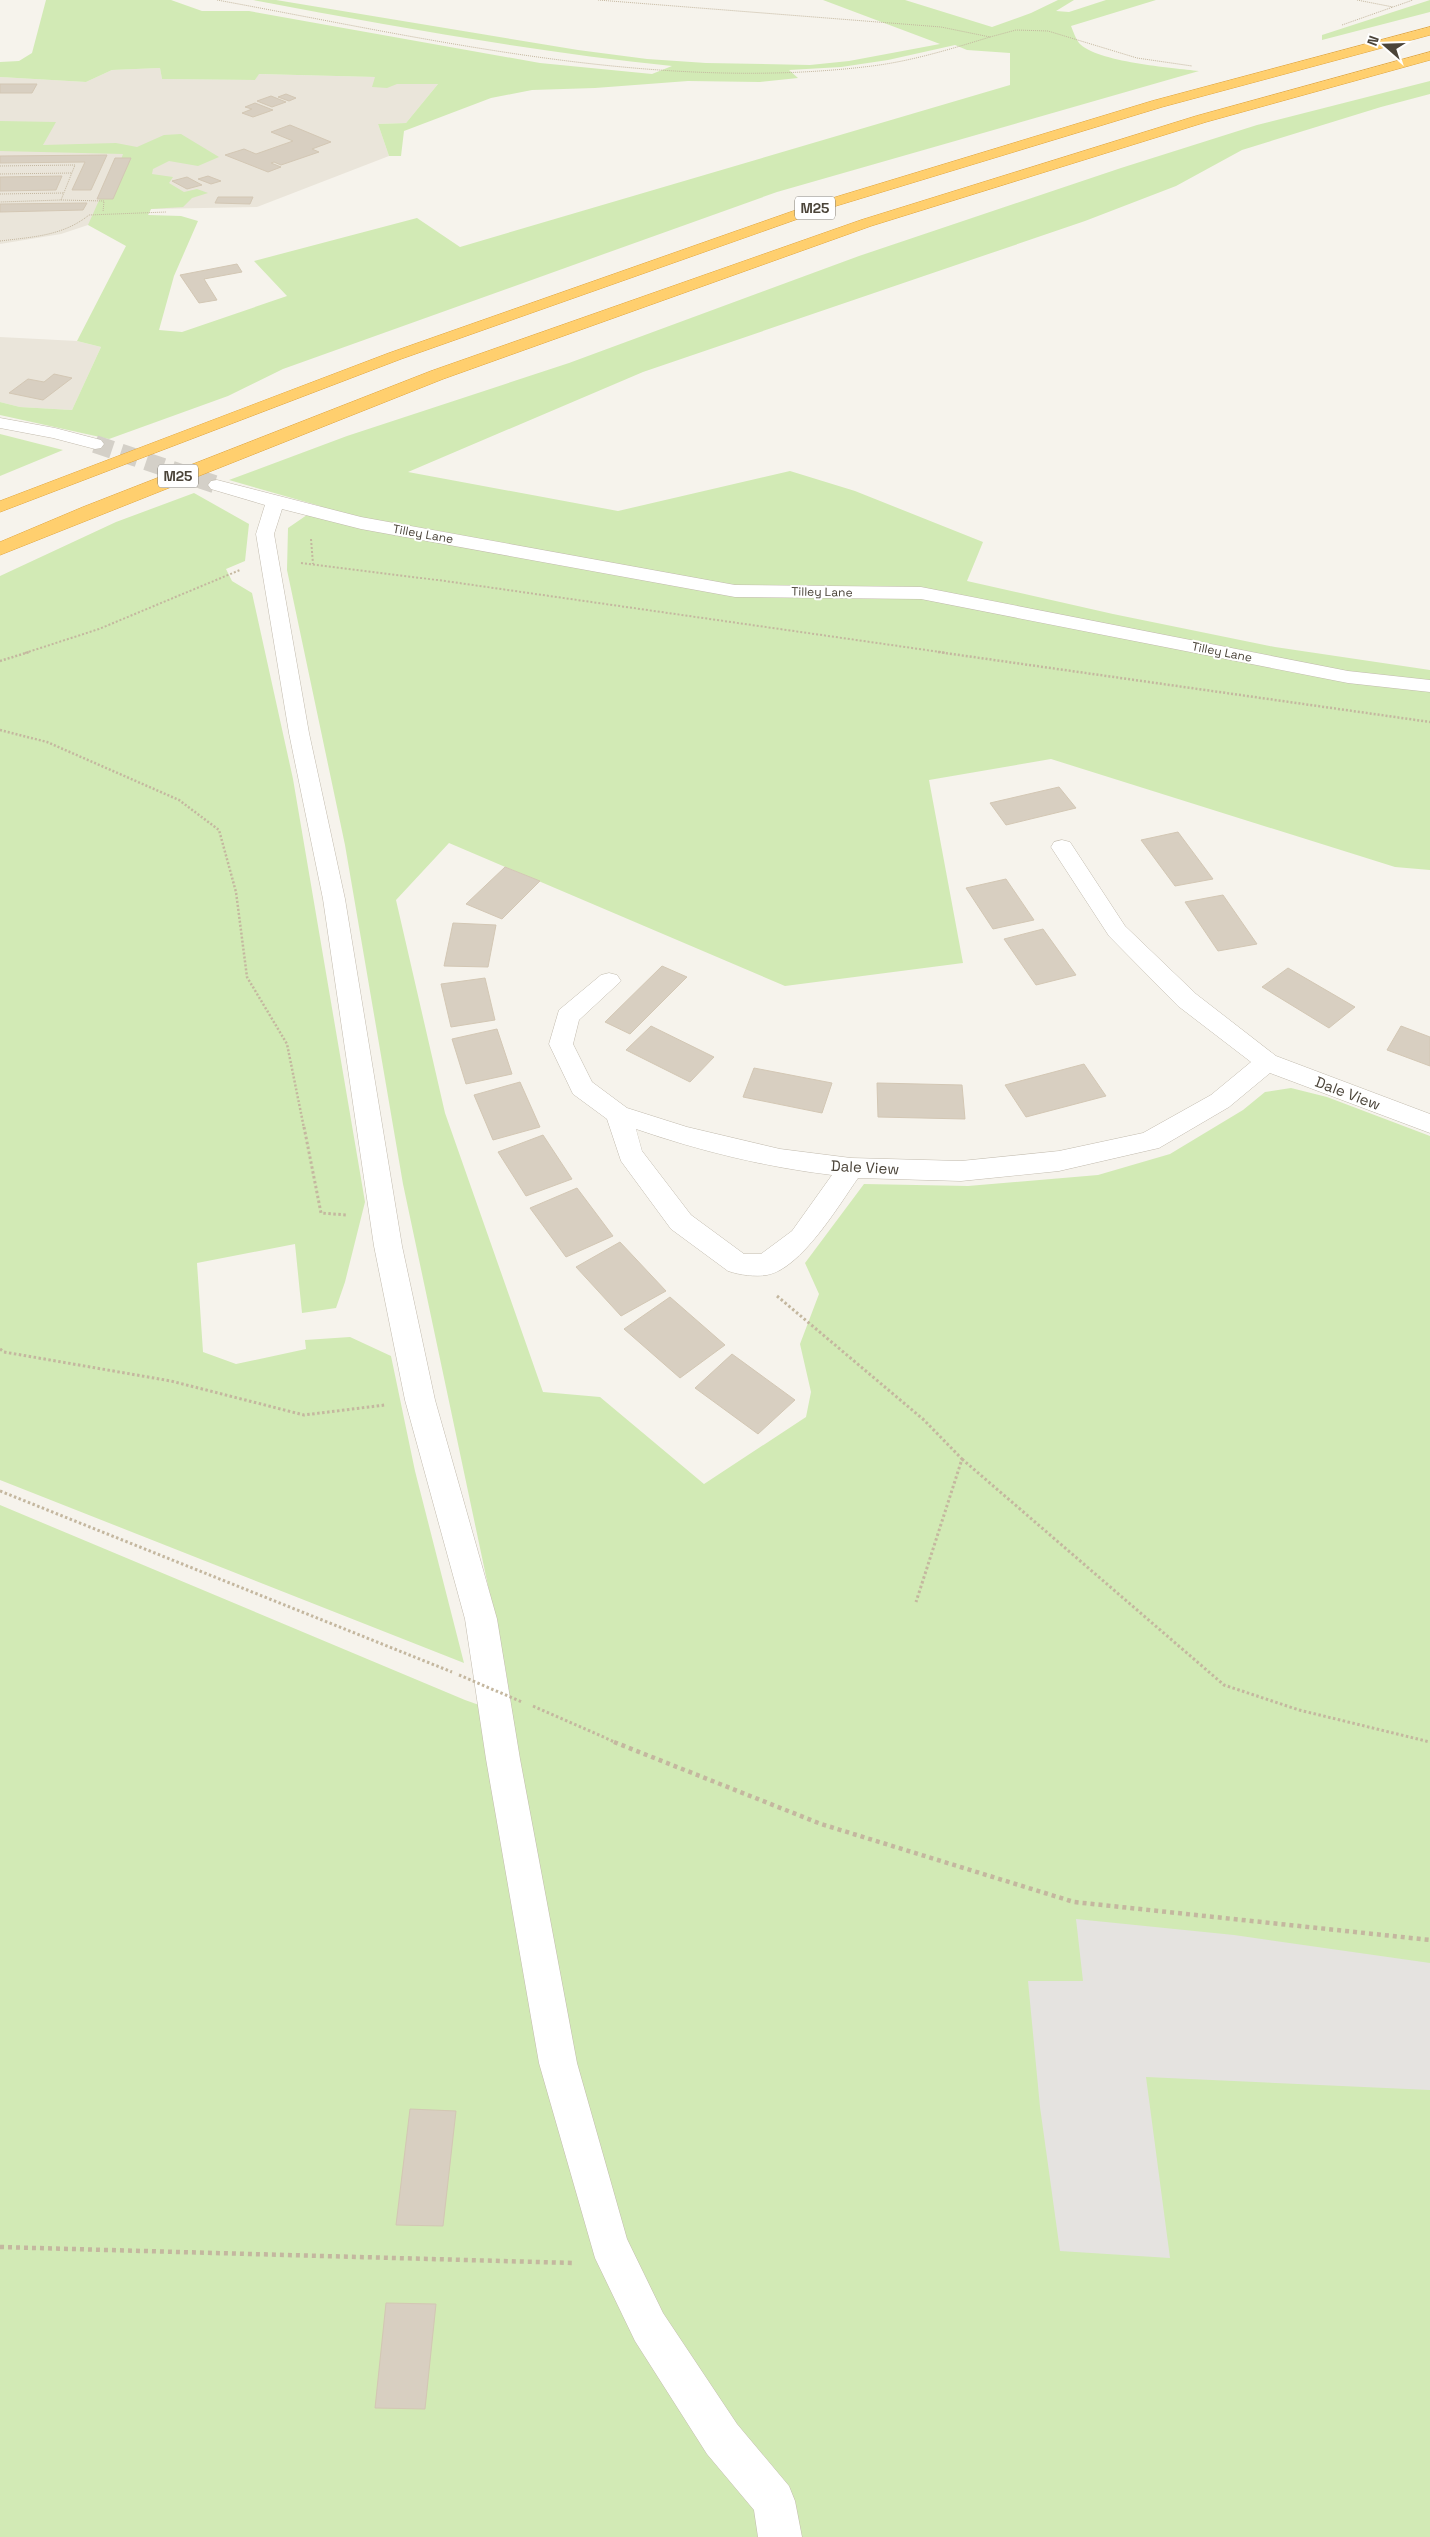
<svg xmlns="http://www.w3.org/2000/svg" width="1430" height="2537" viewBox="0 0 1430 2537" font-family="'Space Grotesk',sans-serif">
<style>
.residential{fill:#eae5da}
.green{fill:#d2eab5}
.parking{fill:#e5e3e0}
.building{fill:#d8cfc1;stroke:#d3c7b4}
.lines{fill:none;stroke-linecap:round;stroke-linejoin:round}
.minor-tunnel{stroke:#d4d0c8;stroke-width:18;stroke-dasharray:18 9;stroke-linecap:butt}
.minor-casing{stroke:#c2bbae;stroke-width:1}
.highway-casing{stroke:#e0a43c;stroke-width:1}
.path-far4{stroke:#c4b79f;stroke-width:1;stroke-dasharray:1 1;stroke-linecap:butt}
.path-far3{stroke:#c4b79f;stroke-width:2;stroke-dasharray:2 2;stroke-linecap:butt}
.path-far2{stroke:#c4b79f;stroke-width:2.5;stroke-dasharray:2 2;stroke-linecap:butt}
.path-far1{stroke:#c4b79f;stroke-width:3;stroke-dasharray:2.5 2.5;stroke-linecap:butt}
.path{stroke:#c4b79f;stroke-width:4.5;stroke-dasharray:4 4;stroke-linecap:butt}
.minor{fill:#fff;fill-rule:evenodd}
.highway{fill:#ffcf6e;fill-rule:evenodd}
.path-bridge{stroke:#c4b79f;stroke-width:3;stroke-dasharray:2.5 2.5;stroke-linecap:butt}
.labels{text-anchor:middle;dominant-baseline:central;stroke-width:4;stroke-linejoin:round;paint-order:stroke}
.far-street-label{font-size:12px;fill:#4b4439;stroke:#fff}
.shield{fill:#fff;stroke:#817c74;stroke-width:1}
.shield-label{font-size:14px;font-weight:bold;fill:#4b4439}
.street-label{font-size:15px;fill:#4b4439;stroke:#fff}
</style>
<rect width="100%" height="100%" fill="#f6f3ec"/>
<path class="residential" d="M 160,68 L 162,79 L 255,80 L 258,74 L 375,77 L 397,84 L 438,84 L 406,123 L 378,124 L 389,156 L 257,207 L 151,209 L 148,215 L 88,225 L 61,234 L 0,244 L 0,77 L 86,82 L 112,70 Z
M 0,337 L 77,341 L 101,347 L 72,410 L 20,407 L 0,402 Z"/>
<path class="green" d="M 46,0 L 171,0 L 202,11 L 249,11 L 540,63 L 652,74 L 672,66 C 532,52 392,26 253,0 L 276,0 L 578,50 L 647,59 L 706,63 L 810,65 L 849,61 L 940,44 L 823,0 L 905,0 L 992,27 L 1031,13 L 1058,0 L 1074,0 L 1056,11 L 1069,12 L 1106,0 L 1156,0 L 1071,26 C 1073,31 1076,39 1079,43 C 1096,62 1173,68 1199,71 L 777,192 L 283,369 L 228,396 L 109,439 L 0,415 L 0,402 L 20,407 L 72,410 L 101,347 L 77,341 L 126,246 L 88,225 L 100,198 L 116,174 L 123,154 L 0,151 L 0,121 L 56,122 L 43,145 L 116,143 L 137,147 L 164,135 L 181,134 L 219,157 L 198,166 L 169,161 L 153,169 L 152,174 L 173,177 L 169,183 L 184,192 L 197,189 L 208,193 L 192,198 L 183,207 L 151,209 L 148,215 L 181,216 L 198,221 L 174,276 L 159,330 L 182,332 L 287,296 L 254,261 L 417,218 L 460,247 L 1010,85 L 1010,53 L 967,50 L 955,45 L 888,60 L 841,67 L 789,70 L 798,78 L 760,82 L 688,81 L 595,88 L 532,90 L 491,98 L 404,131 L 401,156 L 389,156 L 378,124 L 406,123 L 438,84 L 397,84 L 387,88 L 372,87 L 375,77 L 259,74 L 255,80 L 162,79 L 160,68 L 112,70 L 86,82 L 0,77 L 0,62 L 19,61 L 32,53 Z
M 1430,0 L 1430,12 L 1322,40 L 1322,35 Z
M 1430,81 L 1430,94 L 1381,107 L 1242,150 L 1176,186 L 1085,221 L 643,372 L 408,472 L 618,511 L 790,471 L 855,491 L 983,542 L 967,581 L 1113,614 L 1275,647 L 1430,670 L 1430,870 L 1395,867 L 1051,759 L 929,780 L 963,963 L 785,986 L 449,843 L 396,900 L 445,1113 L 543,1392 L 600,1397 L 704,1484 L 806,1417 L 811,1392 L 800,1344 L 819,1294 L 805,1263 L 864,1184 L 968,1186 L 1098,1175 L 1170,1154 L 1243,1110 L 1265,1092 L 1291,1088 L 1327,1097 L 1430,1136 L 1430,2537 L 0,2537 L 0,1505 L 465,1700 L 513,1717 L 505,1666 L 403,1184 L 345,845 L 287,570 L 288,528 L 320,506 L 229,480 L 347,436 L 569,363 L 859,256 L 1121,168 L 1257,125 Z
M 0,434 L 63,450 L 0,476 Z
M 194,493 L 249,524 L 245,561 L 226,569 L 232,581 L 252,593 L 293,779 L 365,1202 L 345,1282 L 336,1308 L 302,1313 L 295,1244 L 197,1263 L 203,1352 L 236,1364 L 306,1349 L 305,1340 L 350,1337 L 391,1356 L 415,1471 L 464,1663 L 0,1480 L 0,576 L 116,522 Z"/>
<path class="parking" d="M 1076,1919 L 1234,1935 L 1430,1963 L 1430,2090 L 1146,2077 L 1170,2258 L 1060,2251 L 1040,2107 L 1028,1981 L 1083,1981 Z"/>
<path class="building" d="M 0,84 L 37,84 L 32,93 L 0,93 Z
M 286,94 L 296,98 L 289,101 L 278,97 Z
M 271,96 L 286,102 L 272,107 L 257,101 Z
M 255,103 L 273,110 L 253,117 L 242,113 L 252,109 L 245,107 Z
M 290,125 L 331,142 L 312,149 L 319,152 L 281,165 L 274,162 L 271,163 L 281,167 L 268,172 L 225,155 L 244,149 L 256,154 L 293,141 L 271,132 Z
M 107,155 L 91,190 L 72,190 L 85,162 L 0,163 L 0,156 Z
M 115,158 L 131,158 L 113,199 L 97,199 Z
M 62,176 L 56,190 L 0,191 L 0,177 Z
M 208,176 L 221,181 L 211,184 L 198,179 Z
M 187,177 L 202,185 L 187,189 L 172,181 Z
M 218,197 L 253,197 L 250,204 L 215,203 Z
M 87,203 L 83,210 L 0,212 L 0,204 Z
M 237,264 L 242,272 L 204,279 L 217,300 L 199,303 L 180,275 Z
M 54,374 L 72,378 L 43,400 L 9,393 L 28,379 L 44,382 Z
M 1059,787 L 1076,808 L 1006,825 L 990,803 Z
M 1178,832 L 1213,879 L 1175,886 L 1141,840 Z
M 505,867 L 540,881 L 502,919 L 466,904 Z
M 1006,879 L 1034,920 L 993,929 L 966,888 Z
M 1223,895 L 1257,944 L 1218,951 L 1185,902 Z
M 453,923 L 496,925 L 488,967 L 444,966 Z
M 1043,929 L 1076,975 L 1036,985 L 1004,939 Z
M 662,966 L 687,977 L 630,1034 L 605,1022 Z
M 1288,968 L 1355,1007 L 1329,1028 L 1262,987 Z
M 485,978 L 495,1020 L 451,1027 L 441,984 Z
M 651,1026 L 714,1057 L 690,1082 L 626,1050 Z
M 1401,1026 L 1430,1037 L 1430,1066 L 1387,1050 Z
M 497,1029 L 512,1074 L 466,1084 L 452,1039 Z
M 1084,1064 L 1106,1096 L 1026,1117 L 1005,1085 Z
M 754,1068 L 832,1083 L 822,1113 L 743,1097 Z
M 520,1082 L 540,1127 L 493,1140 L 474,1095 Z
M 877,1083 L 962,1085 L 965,1119 L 878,1117 Z
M 543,1135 L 572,1179 L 526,1196 L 498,1152 Z
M 577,1188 L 613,1236 L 566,1257 L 530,1208 Z
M 620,1242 L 666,1291 L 621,1316 L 576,1267 Z
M 670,1297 L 725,1345 L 680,1378 L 624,1329 Z
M 732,1354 L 795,1400 L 758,1434 L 695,1388 Z
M 410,2109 L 456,2111 L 443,2226 L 396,2225 Z
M 386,2303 L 436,2304 L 425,2409 L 375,2408 Z"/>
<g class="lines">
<path class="minor-tunnel" d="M 95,444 L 217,485"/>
<g class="minor-casing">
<path id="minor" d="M 0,418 L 55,428 L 101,440 L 104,444 L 101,448 L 95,449 L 53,438 L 0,428 Z
M 217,480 L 361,517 L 735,585 L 921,587 L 1348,671 L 1430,680 L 1430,692 L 1348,683 L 921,599 L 735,597 L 361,529 L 282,509 L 274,534 L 309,733 L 345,899 L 402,1246 L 435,1400 L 497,1619 L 520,1759 L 577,2063 L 627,2239 L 663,2313 L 737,2424 L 789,2486 L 795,2501 L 802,2537 L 758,2537 L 754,2510 L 707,2454 L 635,2341 L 595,2258 L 539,2063 L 486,1759 L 465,1619 L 405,1400 L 374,1246 L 323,899 L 289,733 L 256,534 L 265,505 L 211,489 L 208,485 L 211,481 Z
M 1062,840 L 1070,842 L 1125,926 L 1196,994 L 1276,1056 L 1430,1114 L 1430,1133 L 1270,1073 L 1229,1107 L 1159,1148 L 1150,1150 L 1059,1171 L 961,1181 L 858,1178 C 839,1205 801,1269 767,1275 C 755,1277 740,1275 728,1271 L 671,1229 L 621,1161 L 607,1119 L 573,1094 L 549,1044 L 559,1010 L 601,975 L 609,973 L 617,975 L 621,981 L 579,1020 L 573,1044 L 592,1082 L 627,1108 L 687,1127 L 780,1149 L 851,1158 L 961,1161 L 1059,1151 L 1143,1133 L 1211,1095 L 1251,1062 L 1178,1006 L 1109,936 L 1051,847 L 1054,842 ZM 636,1129 C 700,1151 765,1167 832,1175 L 792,1231 L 761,1254 L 744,1254 L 691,1215 L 642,1151 Z"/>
</g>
<g class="highway-casing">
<path id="highway" d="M 1430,27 L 1430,35 L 1162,107 L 826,209 L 401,359 L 0,512 L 0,501 L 389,353 L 816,203 L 1152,101 Z
M 1430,52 L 1430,60 L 1206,122 L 871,226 L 443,379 L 0,555 L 0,542 L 83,507 L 431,371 L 861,220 L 1196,116 Z"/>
</g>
<path class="path-far4" d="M 217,0 C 430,39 655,93 872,66 C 912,61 951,49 990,37
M 598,0 L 941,27 L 990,37 L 1016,30 L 1048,31 L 1137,58 L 1192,66
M 1357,0 L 1393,7 L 1413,0
M 1342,25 L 1393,7
M 0,166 L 75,165 L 61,200 L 0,202
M 0,174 L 72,173
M 0,194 L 64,193
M 61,200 L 104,201 L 103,212
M 0,241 C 32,237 63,236 89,215 L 166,212"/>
<path class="path-far3" d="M 311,539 L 313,564
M 301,563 L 445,581 L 947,653
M 25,653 L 99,629 L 240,570"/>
<path class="path-far2" d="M 938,652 L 1430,722
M 0,661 L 29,652
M 0,730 L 47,742 L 179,800 L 219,830 L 236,892 L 247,977 L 287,1044 L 304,1128"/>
<path class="path-far1" d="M 304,1127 L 321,1213 L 347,1215
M 777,1296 L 924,1420 L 962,1459 L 916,1602
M 0,1349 L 4,1352 L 171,1381 L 304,1415 L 385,1405
M 962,1459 L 1224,1685 L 1299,1710 L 1430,1742
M 0,1491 L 452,1672
M 533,1706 L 617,1743"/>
<path class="path" d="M 614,1742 L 821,1824 L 1074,1902 L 1430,1940
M 0,2247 L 574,2263"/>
<use href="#minor" class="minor"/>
<use href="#highway" class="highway"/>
<path class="path-bridge" d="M 459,1675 L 522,1702"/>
</g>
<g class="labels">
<g class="far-street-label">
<text transform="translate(423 534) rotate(10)">Tilley Lane</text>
<text transform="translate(822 592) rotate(1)">Tilley Lane</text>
<text transform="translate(1222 652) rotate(11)">Tilley Lane</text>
</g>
<g class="shield">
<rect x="795" y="196.5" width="40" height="23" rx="4"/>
<rect x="158" y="464.5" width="40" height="23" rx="4"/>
</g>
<g class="shield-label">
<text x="815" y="208">M25</text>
<text x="178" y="476">M25</text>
</g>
<g class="street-label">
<text transform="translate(1348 1093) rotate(21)">Dale View</text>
<text transform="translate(865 1167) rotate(3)">Dale View</text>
</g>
</g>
<g transform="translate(1385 45) rotate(290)" stroke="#ffffff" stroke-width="4" paint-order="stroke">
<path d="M0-4L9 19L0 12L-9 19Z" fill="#4b4439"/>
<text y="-8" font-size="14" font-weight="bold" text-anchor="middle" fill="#4b4439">N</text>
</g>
</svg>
